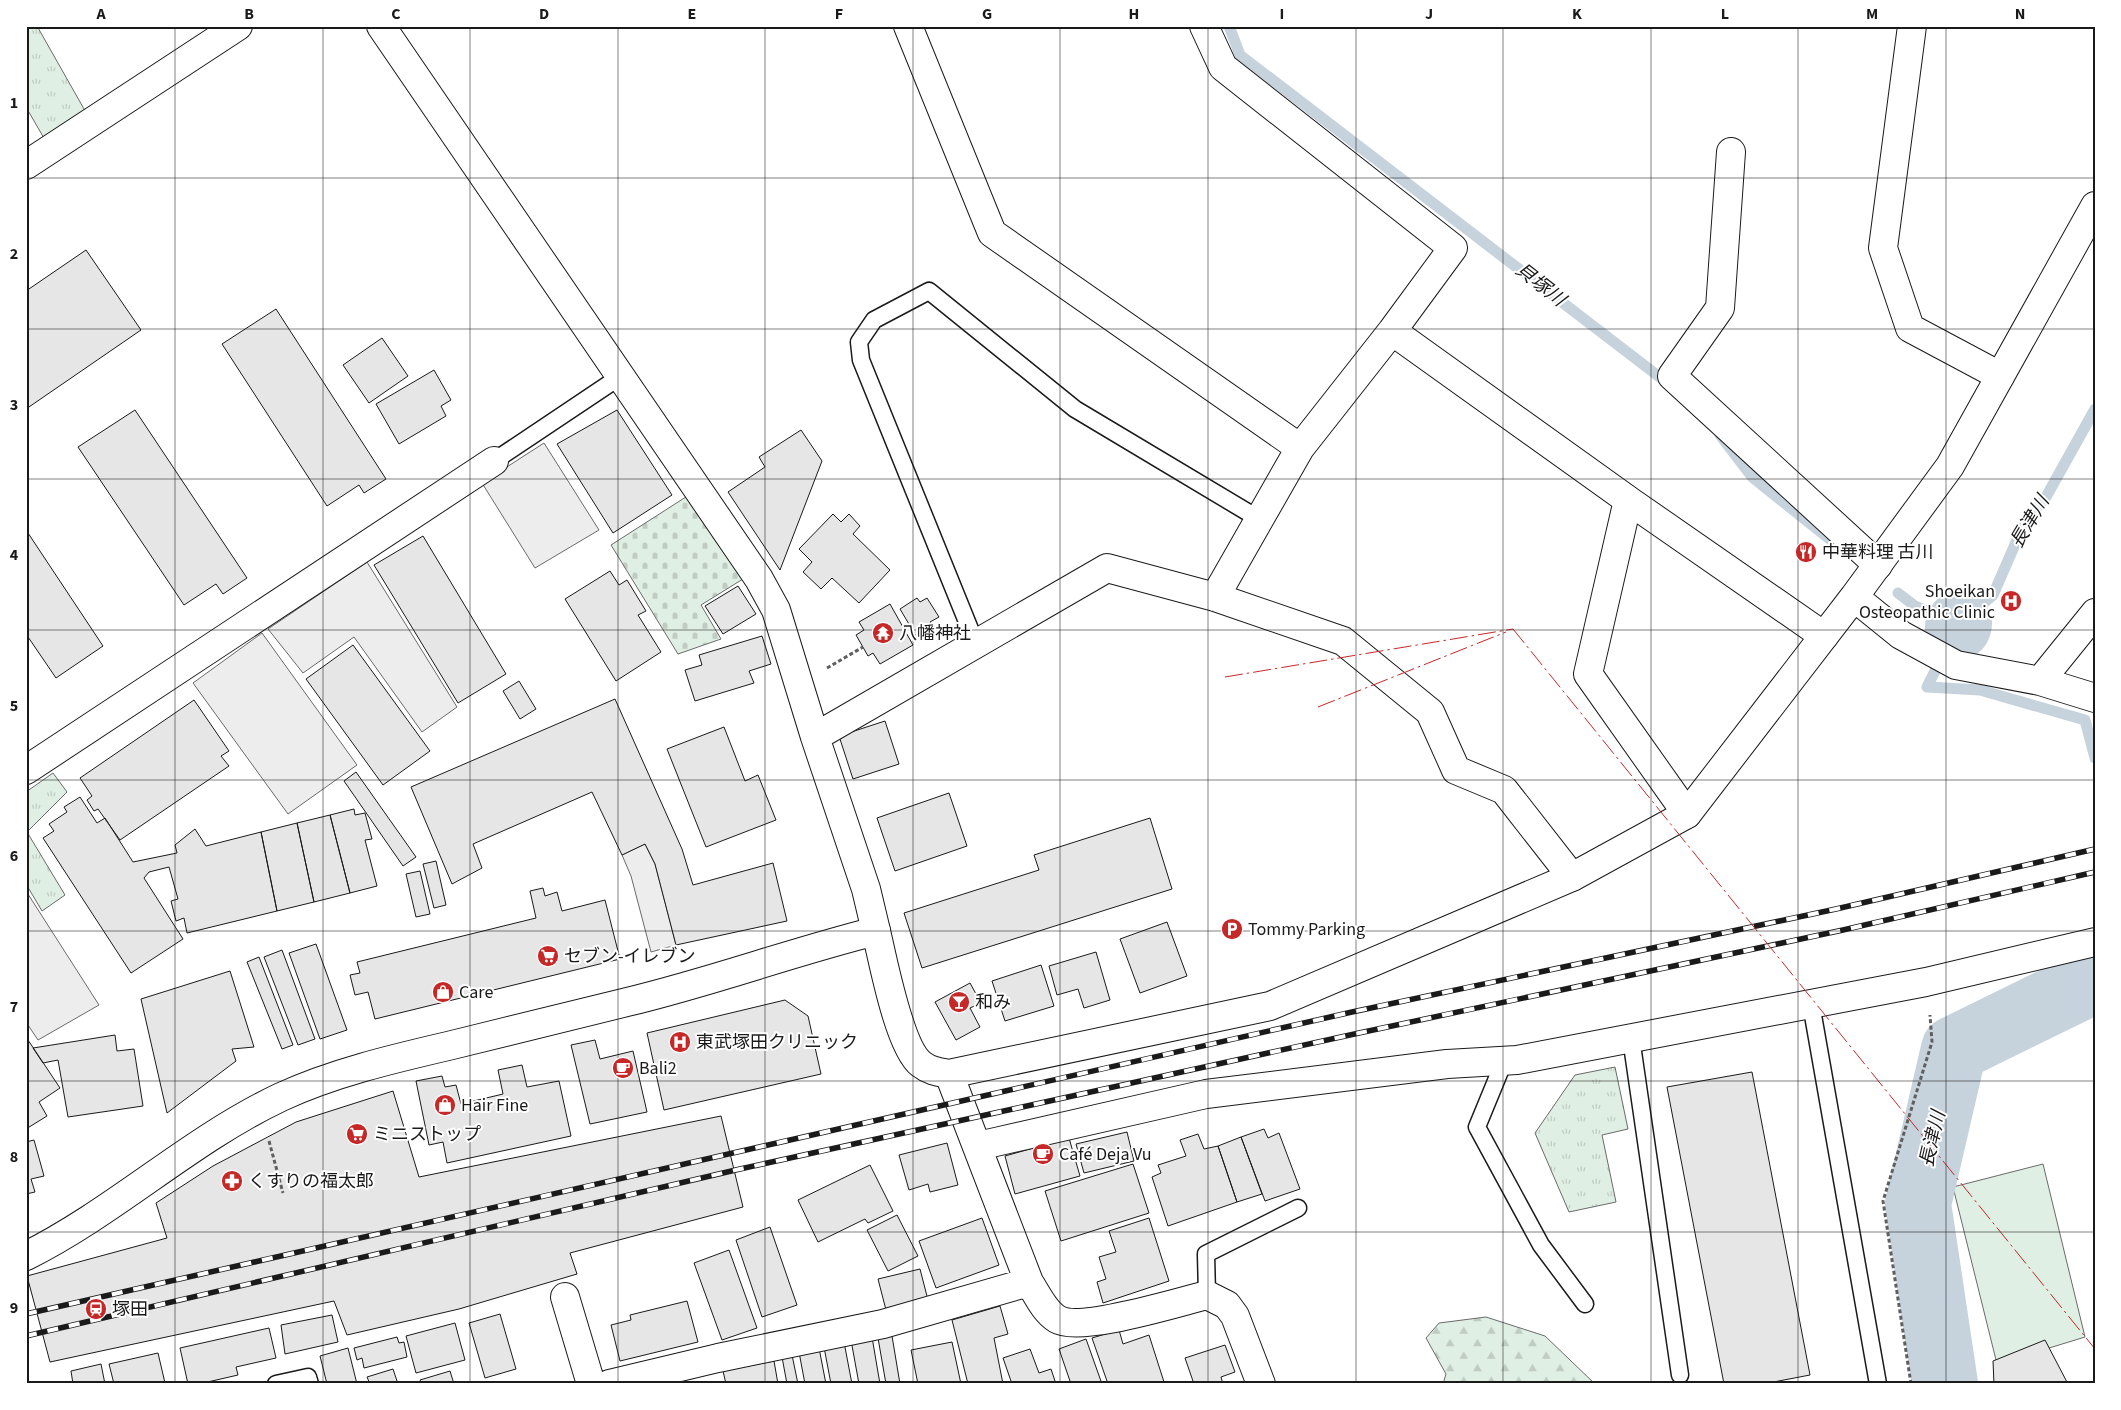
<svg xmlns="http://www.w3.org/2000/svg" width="2121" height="1410" viewBox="0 0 2121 1410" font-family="'Source Sans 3','Noto Sans JP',sans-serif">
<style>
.forest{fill:url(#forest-firs);stroke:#6a6a6a}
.cemetery{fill:url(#cemetery-stones);stroke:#6a6a6a}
.park{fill:url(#park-tufts);stroke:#6a6a6a}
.garden{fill:#e0efe3;stroke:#6a6a6a}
.parking{fill:#ededed;stroke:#6a6a6a}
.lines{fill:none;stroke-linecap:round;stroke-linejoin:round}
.stream{stroke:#c6d2dc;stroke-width:11}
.river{stroke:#c6d2dc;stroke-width:66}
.building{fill:#e6e6e6;stroke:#1a1a1a}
.lane-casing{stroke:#1a1a1a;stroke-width:19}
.street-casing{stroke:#1a1a1a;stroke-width:30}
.secondary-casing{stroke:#1a1a1a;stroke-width:30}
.path{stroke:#5f5f5f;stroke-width:3;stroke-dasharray:4 2.5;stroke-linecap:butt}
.lane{stroke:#fff;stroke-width:16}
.street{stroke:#fff;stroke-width:28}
.secondary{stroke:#fff;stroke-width:28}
.rail-casing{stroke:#1a1a1a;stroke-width:5.5}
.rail{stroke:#fff;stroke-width:4;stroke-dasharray:11;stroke-linecap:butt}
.power{stroke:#c62828;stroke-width:1;stroke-dasharray:18 4 2.5 4;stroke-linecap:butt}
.grid{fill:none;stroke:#1a1a1a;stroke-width:1;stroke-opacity:0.55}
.labels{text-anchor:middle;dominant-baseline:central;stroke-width:4;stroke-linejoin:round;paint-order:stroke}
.poi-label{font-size:18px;fill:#1a1a1a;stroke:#fff;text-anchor:start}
.water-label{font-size:19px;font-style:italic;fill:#1a1a1a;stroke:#fff}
.neatline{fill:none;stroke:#1a1a1a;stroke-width:2}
.grid-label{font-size:16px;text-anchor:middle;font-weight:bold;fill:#1a1a1a}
</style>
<defs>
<pattern id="forest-firs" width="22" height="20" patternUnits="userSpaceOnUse" patternTransform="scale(1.25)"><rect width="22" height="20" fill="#e0efe3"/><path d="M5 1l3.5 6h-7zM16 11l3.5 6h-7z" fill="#c0ccc2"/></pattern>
<pattern id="cemetery-stones" width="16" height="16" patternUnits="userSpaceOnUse" patternTransform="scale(1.25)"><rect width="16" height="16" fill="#e0efe3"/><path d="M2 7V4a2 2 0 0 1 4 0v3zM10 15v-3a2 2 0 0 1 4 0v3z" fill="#c0ccc2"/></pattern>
<pattern id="park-tufts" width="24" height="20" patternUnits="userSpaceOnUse" patternTransform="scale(1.25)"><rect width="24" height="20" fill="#e0efe3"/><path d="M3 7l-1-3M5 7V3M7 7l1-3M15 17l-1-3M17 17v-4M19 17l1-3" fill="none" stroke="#c0ccc2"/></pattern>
</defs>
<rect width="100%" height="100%" fill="#fff"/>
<path class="forest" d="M 1486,1317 L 1545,1336 L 1595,1384 L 1443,1384 L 1446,1374 L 1426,1338 L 1439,1323 Z"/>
<path class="cemetery" d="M 689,495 L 743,579 L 701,605 L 721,639 L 678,654 L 611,545 Z"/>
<path class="park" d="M 26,26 L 37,26 L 88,116 L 45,140 L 26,107 Z
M 53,773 L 67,792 L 27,832 L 65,895 L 42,911 L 26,884 L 26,792 Z
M 1615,1067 L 1628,1129 L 1602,1135 L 1616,1202 L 1569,1212 L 1535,1133 L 1575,1075 Z"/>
<path class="garden" d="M 2043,1164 L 2085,1337 L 1997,1364 L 1953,1187 Z"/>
<path class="parking" d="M 544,443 L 599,530 L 535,568 L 482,483 Z
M 367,562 L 457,707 L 422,732 L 354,637 L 303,673 L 268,629 Z
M 262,633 L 357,765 L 288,814 L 193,683 Z
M 645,844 L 655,864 L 676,945 L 651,952 L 631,876 L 622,855 Z
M 26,891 L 99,1005 L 38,1040 L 26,1022 Z"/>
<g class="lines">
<path class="stream" d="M 1229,26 L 1240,55 L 1670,385
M 1720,435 L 1752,477 L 1837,545
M 1898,593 L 1915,606 L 1959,624 L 1993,595 L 2023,526 L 2046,497 L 2095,409
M 1937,667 L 1927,687 L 1980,690 L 2085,720 L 2095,758"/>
<path class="river" d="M 1958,627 L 1959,624
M 1945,1384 L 1918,1204 L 1954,1049 L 2095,980"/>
</g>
<path class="building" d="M 86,250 L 141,330 L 26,409 L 26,291 Z
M 276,309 L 386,479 L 364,493 L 359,485 L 327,506 L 222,344 Z
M 382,338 L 408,376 L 369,403 L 343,365 Z
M 434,370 L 451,400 L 441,406 L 446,416 L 399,444 L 376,404 Z
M 135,410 L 247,578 L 223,594 L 216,584 L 184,605 L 78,447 Z
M 617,410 L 672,495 L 613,533 L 557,444 Z
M 801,430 L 822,461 L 780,570 L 728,492 L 765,467 L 759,457 Z
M 833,514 L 841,522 L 849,514 L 860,526 L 853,534 L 890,570 L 859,603 L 832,578 L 821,589 L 803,572 L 812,562 L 799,549 Z
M 26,530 L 103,646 L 56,678 L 26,634 Z
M 423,536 L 506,674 L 458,703 L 374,565 Z
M 610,571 L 619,585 L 627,580 L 646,611 L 638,615 L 661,652 L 616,681 L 565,599 Z
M 738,586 L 756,614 L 723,634 L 705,606 Z
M 917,598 L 920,602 L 927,598 L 939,617 L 930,622 L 933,626 L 916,636 L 900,609 Z
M 890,604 L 913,645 L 880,664 L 873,653 L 868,656 L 856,635 L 864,630 L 859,622 Z
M 762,636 L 771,664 L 749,671 L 754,683 L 695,701 L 685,670 L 702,665 L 699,655 Z
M 353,645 L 430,751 L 383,785 L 306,679 Z
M 519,681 L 536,709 L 520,719 L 503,691 Z
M 615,699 L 682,849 L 693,885 L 773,863 L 787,921 L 676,945 L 655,864 L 645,844 L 622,855 L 592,792 L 473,844 L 482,868 L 452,884 L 411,787 Z
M 194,700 L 229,751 L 221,756 L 229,766 L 120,840 L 98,809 L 94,811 L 87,800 L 92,796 L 80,778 Z
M 885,721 L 899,764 L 853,779 L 839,736 Z
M 724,727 L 745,781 L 758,775 L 776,820 L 706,847 L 667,749 Z
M 356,772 L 416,857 L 403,866 L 344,781 Z
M 949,793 L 967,846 L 895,871 L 877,818 Z
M 80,797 L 97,823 L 105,818 L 133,862 L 177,853 L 175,845 L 195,829 L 206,846 L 261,832 L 277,911 L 187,933 L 184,918 L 176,921 L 171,901 L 178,899 L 169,867 L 149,872 L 144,878 L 183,939 L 131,973 L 43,838 L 54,831 L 49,824 L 67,812 L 64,807 Z
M 354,809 L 355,815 L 365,813 L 372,839 L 365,840 L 377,886 L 350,893 L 330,815 Z
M 330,815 L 350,893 L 314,902 L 297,823 Z
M 1150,818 L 1172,889 L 922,968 L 904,913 L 1039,870 L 1034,855 Z
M 297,823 L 314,902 L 277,911 L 261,832 Z
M 436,861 L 446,905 L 434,908 L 423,864 Z
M 420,871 L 430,914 L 416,917 L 406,874 Z
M 543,888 L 545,896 L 557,892 L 562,911 L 605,900 L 620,959 L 375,1019 L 368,992 L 355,995 L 350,975 L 360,973 L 357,962 L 536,918 L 530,891 Z
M 1167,922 L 1187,976 L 1140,993 L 1120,939 Z
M 316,944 L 347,1030 L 320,1039 L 289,953 Z
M 282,950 L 315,1039 L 298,1045 L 264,957 Z
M 1096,952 L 1110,1000 L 1084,1008 L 1078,989 L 1057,995 L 1049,966 Z
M 259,957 L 293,1045 L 282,1049 L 247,962 Z
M 1041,965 L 1054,1006 L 1005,1021 L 992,981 Z
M 230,971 L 254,1047 L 232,1049 L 236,1061 L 167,1113 L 141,999 Z
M 970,983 L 981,1003 L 970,1008 L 980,1027 L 956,1040 L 935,1002 Z
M 785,1000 L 808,1016 L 821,1074 L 664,1110 L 647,1033 Z
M 115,1035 L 117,1051 L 134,1049 L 143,1106 L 68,1117 L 58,1060 L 43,1063 L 33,1048 Z
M 26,1037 L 60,1088 L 39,1102 L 47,1116 L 26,1129 Z
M 595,1040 L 600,1059 L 633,1051 L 647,1112 L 590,1124 L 571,1045 Z
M 522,1065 L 527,1087 L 559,1081 L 571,1136 L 447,1163 L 443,1142 L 429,1145 L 416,1081 L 442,1076 L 445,1087 L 456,1085 L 461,1104 L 503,1094 L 498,1070 Z
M 1752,1072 L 1810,1375 L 1763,1384 L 1724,1384 L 1667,1087 Z
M 393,1091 L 419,1177 L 721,1116 L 743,1207 L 570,1253 L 577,1274 L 459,1309 L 347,1335 L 334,1301 L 50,1362 L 27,1276 L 167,1238 L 156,1203 L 213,1166 L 296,1122 Z
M 1264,1129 L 1268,1138 L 1279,1133 L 1300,1189 L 1265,1201 L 1241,1137 Z
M 1127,1132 L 1134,1161 L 1084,1173 L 1076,1144 Z
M 1198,1134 L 1204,1149 L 1218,1146 L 1237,1202 L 1168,1226 L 1152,1177 L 1161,1173 L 1158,1165 L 1186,1156 L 1180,1140 Z
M 1241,1137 L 1262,1194 L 1237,1202 L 1218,1146 Z
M 1069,1138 L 1080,1176 L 1015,1194 L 1005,1156 Z
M 34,1140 L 44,1176 L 31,1179 L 35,1192 L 26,1194 L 26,1142 Z
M 947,1143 L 958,1185 L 930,1192 L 928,1184 L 909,1190 L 899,1155 Z
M 1133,1164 L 1149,1213 L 1061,1241 L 1045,1191 Z
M 870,1165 L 893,1211 L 868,1223 L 865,1219 L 818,1242 L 798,1200 Z
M 897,1215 L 918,1256 L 888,1271 L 867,1230 Z
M 982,1218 L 999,1265 L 936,1288 L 919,1241 Z
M 1149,1218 L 1169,1281 L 1103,1303 L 1097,1282 L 1106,1279 L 1099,1257 L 1116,1252 L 1109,1231 Z
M 770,1227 L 797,1305 L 762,1317 L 736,1240 Z
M 729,1250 L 757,1328 L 722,1340 L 694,1263 Z
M 920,1269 L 928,1300 L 886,1310 L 878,1279 Z
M 687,1301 L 698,1342 L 620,1361 L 611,1325 L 631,1320 L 630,1315 Z
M 1000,1306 L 1008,1334 L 994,1338 L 1003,1384 L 968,1384 L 952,1320 Z
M 500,1314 L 516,1369 L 485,1378 L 469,1323 Z
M 332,1315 L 338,1342 L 285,1354 L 281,1325 Z
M 455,1323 L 465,1360 L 416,1373 L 406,1336 Z
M 269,1328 L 276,1358 L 236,1367 L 238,1375 L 199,1384 L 188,1384 L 180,1348 Z
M 1119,1330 L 1123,1344 L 1149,1335 L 1164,1382 L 1159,1384 L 1108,1384 L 1092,1338 Z
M 892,1336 L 900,1384 L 886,1384 L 878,1338 Z
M 397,1337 L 399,1343 L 404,1342 L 407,1357 L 364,1368 L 362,1358 L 357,1360 L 354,1348 Z
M 872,1337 L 880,1384 L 859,1384 L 851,1340 Z
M 1086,1339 L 1102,1384 L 1071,1384 L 1059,1349 Z
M 2045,1340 L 2068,1384 L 1994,1384 L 1993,1361 Z
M 844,1342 L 852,1384 L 831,1384 L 824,1347 Z
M 952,1342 L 961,1384 L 918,1384 L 911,1350 Z
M 1225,1345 L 1235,1372 L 1221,1377 L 1223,1384 L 1194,1384 L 1185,1358 Z
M 348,1348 L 357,1384 L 327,1384 L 320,1356 Z
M 819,1348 L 826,1384 L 805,1384 L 799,1352 Z
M 1030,1349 L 1039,1373 L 1051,1369 L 1056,1384 L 1012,1384 L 1003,1358 Z
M 158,1353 L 165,1383 L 114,1384 L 109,1364 Z
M 792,1355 L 798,1384 L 787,1384 L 782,1357 Z
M 774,1361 L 778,1384 L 726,1384 L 723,1371 Z
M 101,1364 L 105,1384 L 73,1384 L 71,1371 Z
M 393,1369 L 398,1384 L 370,1384 L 367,1377 Z
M 450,1371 L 454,1384 L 422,1384 L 420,1380 Z"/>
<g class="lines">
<g class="lane-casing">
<path id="lane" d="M 494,461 L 621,376
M 976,644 L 861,360 L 859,342 L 874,320 L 929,291 L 1075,409 L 1259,519
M 1811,1004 L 1878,1384
M 1631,1038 L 1680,1375
M 1505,1059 L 1477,1127 L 1541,1245 L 1585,1304
M 1207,1295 L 1206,1254 L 1298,1208
M 276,1384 L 308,1377 L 310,1384"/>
</g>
<g class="street-casing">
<path id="street" d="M 381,26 L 759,579 L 776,610 L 815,737 L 866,889 L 876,931
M 908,26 L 992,233 L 1300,448
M 1204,26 L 1223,67 L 1453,248 L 1392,331 L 1300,448 L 1215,597
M 1912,26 L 1883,248 L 1910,328 L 2000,376
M 1731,152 L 1720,308 L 1672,376 L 1878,565
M 26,165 L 238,26
M 1392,331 L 1628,500 L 1588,674 L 1687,814
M 1628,500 L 1824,636
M 815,737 L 1107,568 L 1215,597 L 1343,641 L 1430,712 L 1456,770 L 1504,790 L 1572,877
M 26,770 L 494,461
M 949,1074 L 1029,1282 C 1037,1294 1044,1311 1057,1319 C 1079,1333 1178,1302 1207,1295 L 1227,1305 L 1235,1316 L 1261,1384
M 978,1146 L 1206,1094 L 1447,1064 L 1517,1060 L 1926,982 L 2095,942
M 565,1297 L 591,1384
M 609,1384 L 718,1358 L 883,1324 L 1029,1282"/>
</g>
<g class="secondary-casing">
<path id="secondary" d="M 1854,597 L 1901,635 L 1956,665 L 2040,681 L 2095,698
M 2040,681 L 2095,613
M 26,1256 C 116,1211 190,1140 281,1097 C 333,1073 392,1059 448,1046 C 508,1031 568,1017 627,1002 C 711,982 792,952 876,931 C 883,960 899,1047 921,1064 C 930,1071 938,1072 949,1074 L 1270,1006 L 1572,877 L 1687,814 L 1854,597 L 1950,466 L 2095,206"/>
</g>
<path class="path" d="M 827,668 L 863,647
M 269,1141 L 283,1193
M 1911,1384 L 1883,1201 L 1932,1042 L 1930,1015"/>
<use href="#lane" class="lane"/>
<use href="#street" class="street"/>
<use href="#secondary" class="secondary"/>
<g class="rail-casing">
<path id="rail" d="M 26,1314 L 1352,1012 L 1836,909 L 2095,849
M 26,1336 L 740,1169 L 1359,1033 L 1843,930 L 2095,872"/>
</g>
<use href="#rail" class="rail"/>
<path class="power" d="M 1513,629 L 2095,1349
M 1225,677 L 1513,629
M 1318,707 L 1506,632"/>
</g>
<path class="grid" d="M 175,26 L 175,1384M 323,26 L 323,1384M 470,26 L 470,1384M 618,26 L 618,1384M 765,26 L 765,1384M 913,26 L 913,1384M 1060,26 L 1060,1384M 1208,26 L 1208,1384M 1356,26 L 1356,1384M 1503,26 L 1503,1384M 1651,26 L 1651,1384M 1798,26 L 1798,1384M 1946,26 L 1946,1384M 26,178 L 2095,178M 26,329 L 2095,329M 26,479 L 2095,479M 26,630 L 2095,630M 26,780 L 2095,780M 26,931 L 2095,931M 26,1081 L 2095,1081M 26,1232 L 2095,1232"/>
<defs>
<g id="restaurant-disc" transform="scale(1.125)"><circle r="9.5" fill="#c62828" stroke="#fff"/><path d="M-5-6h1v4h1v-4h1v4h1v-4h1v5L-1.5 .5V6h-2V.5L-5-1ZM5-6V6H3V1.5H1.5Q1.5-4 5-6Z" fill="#fff"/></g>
<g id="hospital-disc" transform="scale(1.125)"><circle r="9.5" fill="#c62828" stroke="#fff"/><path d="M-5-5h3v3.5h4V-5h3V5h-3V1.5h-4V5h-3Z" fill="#fff"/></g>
<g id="temple-disc" transform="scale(1.125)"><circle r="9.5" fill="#c62828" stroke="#fff"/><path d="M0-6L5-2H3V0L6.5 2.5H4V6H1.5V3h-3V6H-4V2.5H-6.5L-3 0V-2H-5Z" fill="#fff"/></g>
<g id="parking-disc" transform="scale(1.125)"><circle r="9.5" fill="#c62828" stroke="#fff"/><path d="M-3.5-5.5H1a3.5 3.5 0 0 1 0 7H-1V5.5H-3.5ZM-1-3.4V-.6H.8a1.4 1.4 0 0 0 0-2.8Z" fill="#fff"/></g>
<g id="supermarket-disc" transform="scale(1.125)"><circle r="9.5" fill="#c62828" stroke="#fff"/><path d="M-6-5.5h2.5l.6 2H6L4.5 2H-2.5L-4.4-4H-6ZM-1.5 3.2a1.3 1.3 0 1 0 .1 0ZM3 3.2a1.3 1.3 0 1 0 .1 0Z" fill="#fff"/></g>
<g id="shop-disc" transform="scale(1.125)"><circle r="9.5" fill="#c62828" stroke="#fff"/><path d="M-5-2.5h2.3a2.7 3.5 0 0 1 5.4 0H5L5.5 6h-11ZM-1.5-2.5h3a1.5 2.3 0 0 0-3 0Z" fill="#fff"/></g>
<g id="bar-disc" transform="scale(1.125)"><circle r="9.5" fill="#c62828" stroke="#fff"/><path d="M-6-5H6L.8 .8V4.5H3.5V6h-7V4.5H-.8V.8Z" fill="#fff"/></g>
<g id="cafe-disc" transform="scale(1.125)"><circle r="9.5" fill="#c62828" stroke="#fff"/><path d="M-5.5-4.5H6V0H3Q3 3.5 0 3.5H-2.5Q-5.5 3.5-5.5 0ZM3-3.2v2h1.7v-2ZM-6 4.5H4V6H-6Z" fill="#fff"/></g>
<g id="pharmacy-disc" transform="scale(1.125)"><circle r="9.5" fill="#c62828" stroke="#fff"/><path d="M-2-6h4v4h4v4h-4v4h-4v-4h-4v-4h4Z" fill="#fff"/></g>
<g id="station-disc" transform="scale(1.125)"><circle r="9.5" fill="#c62828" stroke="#fff"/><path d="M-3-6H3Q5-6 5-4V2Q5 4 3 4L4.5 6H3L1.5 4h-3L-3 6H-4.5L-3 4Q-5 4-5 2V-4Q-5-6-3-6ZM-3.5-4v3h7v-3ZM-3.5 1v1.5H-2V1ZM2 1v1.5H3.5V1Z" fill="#fff"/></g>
</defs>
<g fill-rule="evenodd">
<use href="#restaurant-disc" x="1806" y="552"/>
<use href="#hospital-disc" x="2011" y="601"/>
<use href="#temple-disc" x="883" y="633"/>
<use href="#parking-disc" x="1232" y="929"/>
<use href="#supermarket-disc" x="548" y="956"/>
<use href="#shop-disc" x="443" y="992"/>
<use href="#bar-disc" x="959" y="1002"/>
<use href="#hospital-disc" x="680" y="1042"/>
<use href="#cafe-disc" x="623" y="1068"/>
<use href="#shop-disc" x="445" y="1105"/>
<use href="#supermarket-disc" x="357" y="1134"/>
<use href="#cafe-disc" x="1043" y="1154"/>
<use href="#pharmacy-disc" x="232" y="1181"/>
<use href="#station-disc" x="96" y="1309"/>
</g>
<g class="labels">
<g class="poi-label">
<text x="1822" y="552">中華料理 古川</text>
<text x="1995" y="591" text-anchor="end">Shoeikan<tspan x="1995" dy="21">Osteopathic Clinic</tspan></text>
<text x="899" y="633">八幡神社</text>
<text x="1248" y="929">Tommy Parking</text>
<text x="564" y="956">セブン-イレブン</text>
<text x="459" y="992">Care</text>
<text x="975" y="1002">和み</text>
<text x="696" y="1042">東武塚田クリニック</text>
<text x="639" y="1068">Bali2</text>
<text x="461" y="1105">Hair Fine</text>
<text x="373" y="1134">ミニストップ</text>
<text x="1059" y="1154">Café Deja Vu</text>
<text x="248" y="1181">くすりの福太郎</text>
<text x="112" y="1309">塚田</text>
</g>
<g class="water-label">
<text transform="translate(1540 285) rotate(38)">貝塚川</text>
<text transform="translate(2030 522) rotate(-59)">長津川</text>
<text transform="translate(1933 1139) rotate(-77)">長津川</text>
</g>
</g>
<rect width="2121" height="1410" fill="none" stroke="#ffffff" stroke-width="55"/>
<rect x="28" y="28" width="2066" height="1354" class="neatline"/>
<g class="grid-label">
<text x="101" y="19">A</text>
<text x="249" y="19">B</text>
<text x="396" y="19">C</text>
<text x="544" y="19">D</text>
<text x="692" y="19">E</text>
<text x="839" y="19">F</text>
<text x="987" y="19">G</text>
<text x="1134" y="19">H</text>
<text x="1282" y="19">I</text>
<text x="1429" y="19">J</text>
<text x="1577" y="19">K</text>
<text x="1725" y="19">L</text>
<text x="1872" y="19">M</text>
<text x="2020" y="19">N</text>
<text x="14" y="108">1</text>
<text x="14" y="259">2</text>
<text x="14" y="410">3</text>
<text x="14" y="560">4</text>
<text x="14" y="711">5</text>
<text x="14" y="861">6</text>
<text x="14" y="1012">7</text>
<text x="14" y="1162">8</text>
<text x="14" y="1313">9</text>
</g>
</svg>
